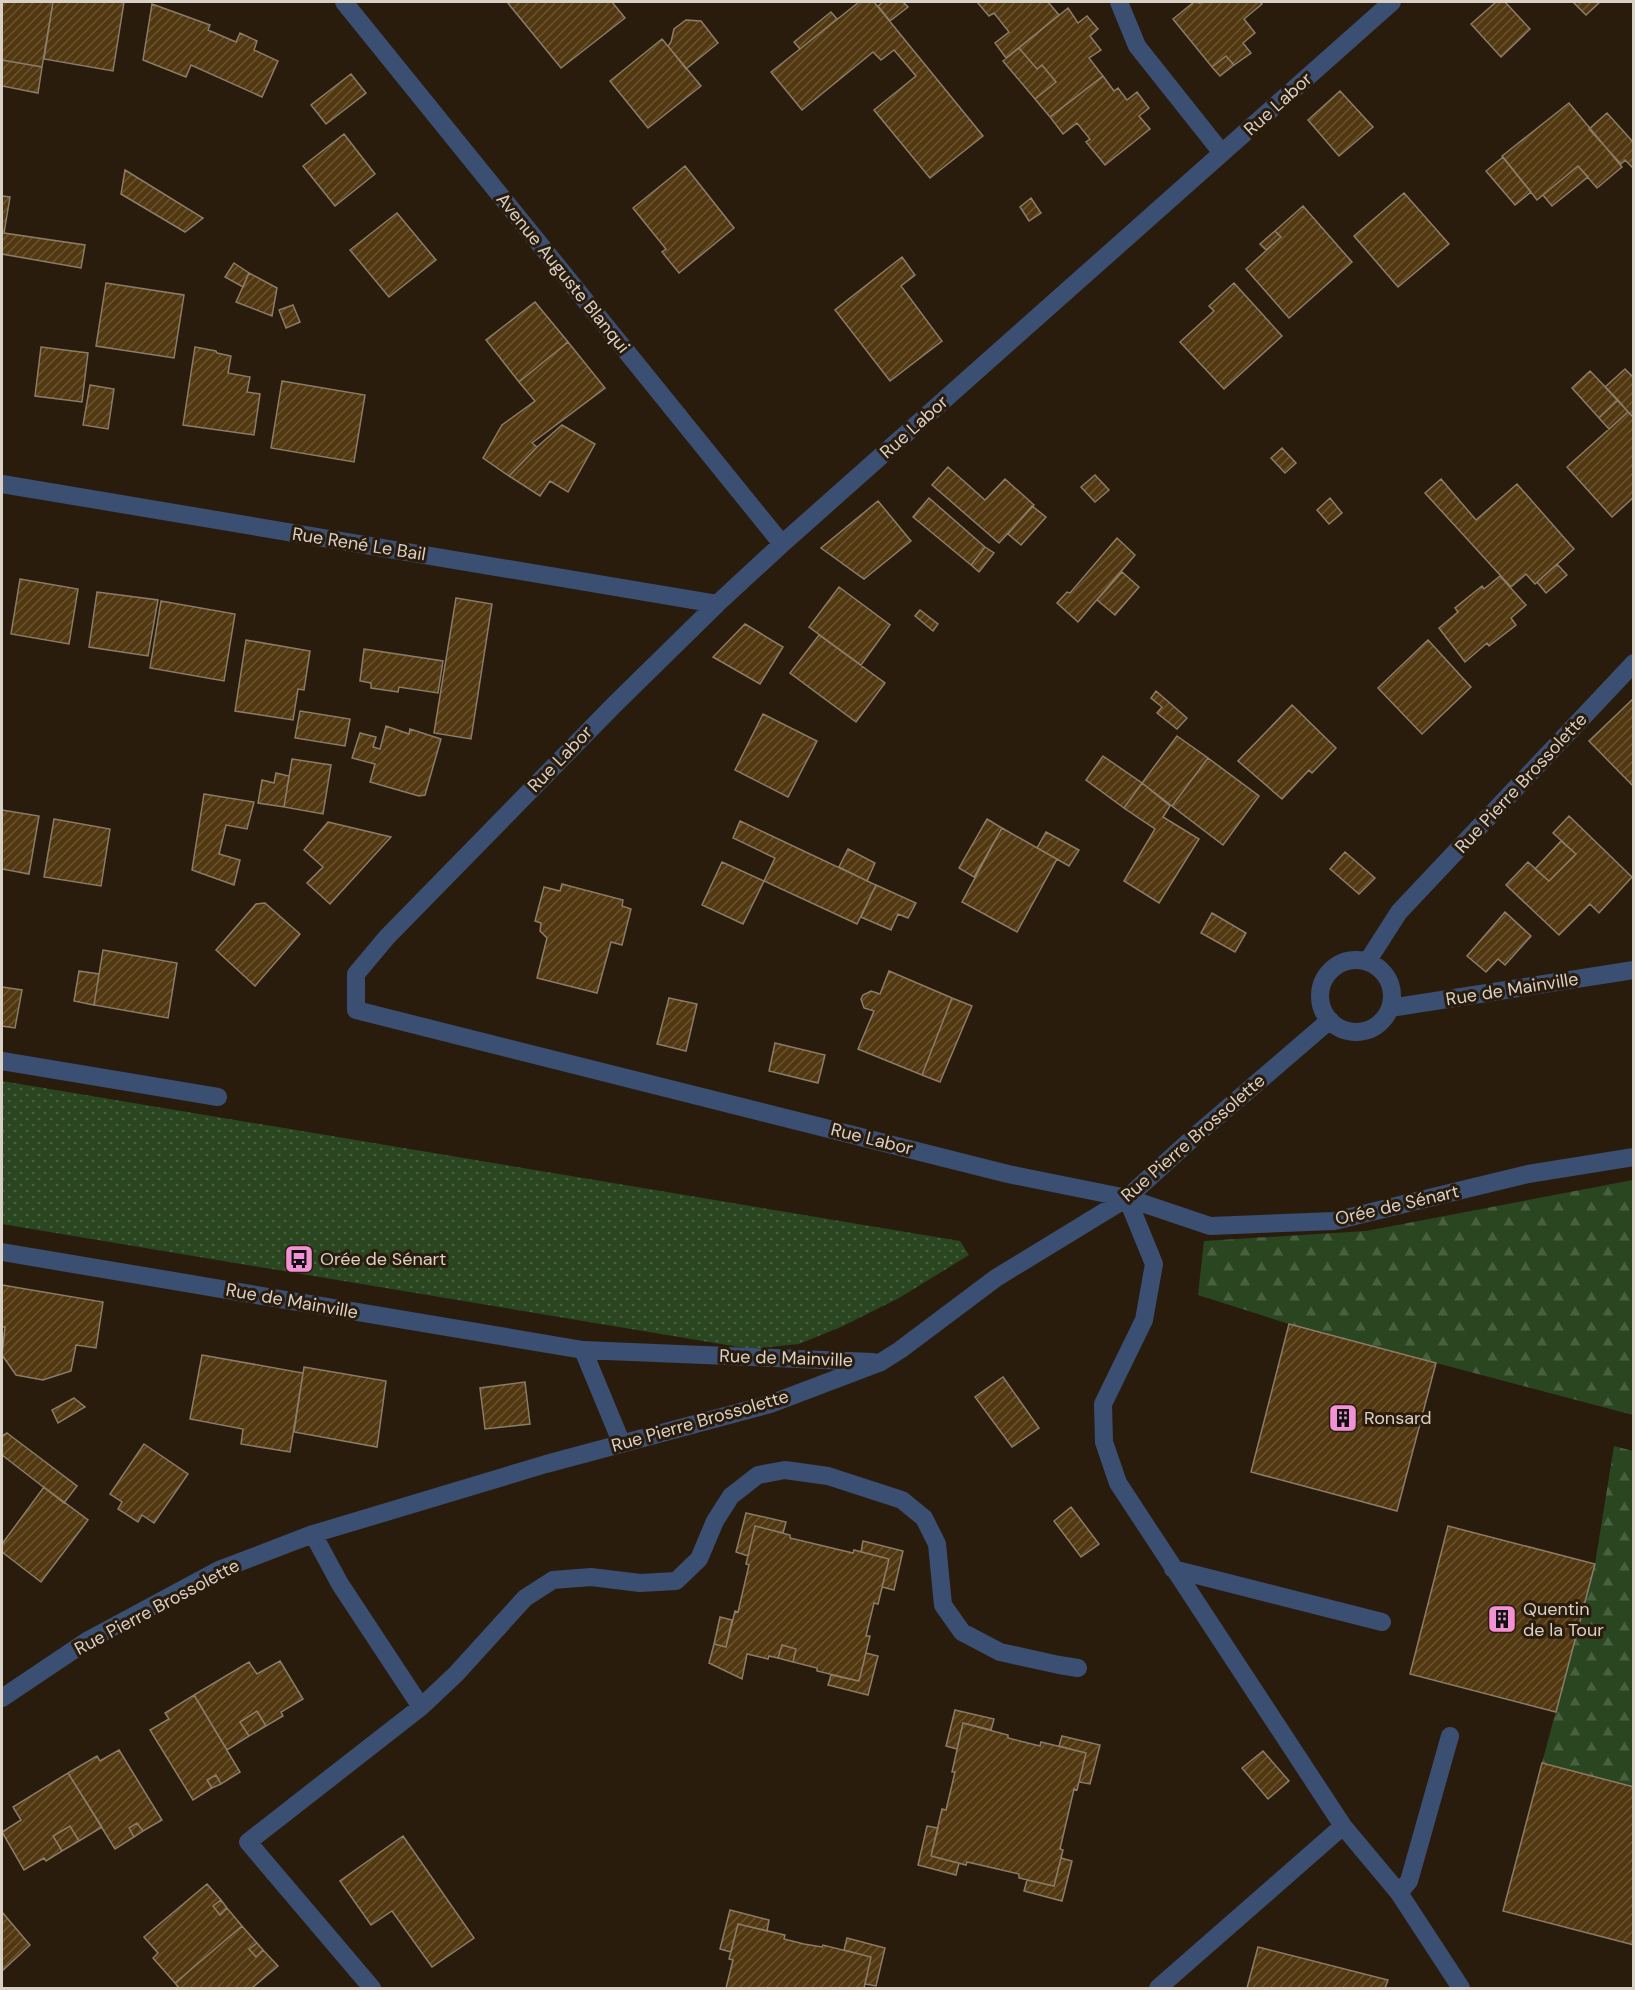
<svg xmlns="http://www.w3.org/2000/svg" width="1635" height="1990" viewBox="0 0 1635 1990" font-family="'DM Sans',sans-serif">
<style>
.grass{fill:url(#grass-dots)}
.forest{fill:url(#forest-firs)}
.building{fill:url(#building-hatch);stroke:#8b7c68;stroke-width:1.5}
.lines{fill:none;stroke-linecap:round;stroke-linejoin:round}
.minor{stroke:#3b4f72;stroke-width:18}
.labels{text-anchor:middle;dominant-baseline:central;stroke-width:6;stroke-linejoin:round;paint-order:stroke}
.street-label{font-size:18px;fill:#d9d0c6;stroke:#2a1c0d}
.poi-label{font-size:18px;fill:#d9d0c6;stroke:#2a1c0d;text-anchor:start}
</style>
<defs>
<pattern id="grass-dots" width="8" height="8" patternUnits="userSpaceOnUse" patternTransform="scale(1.5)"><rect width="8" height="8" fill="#2a4621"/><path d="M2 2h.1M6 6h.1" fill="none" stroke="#486040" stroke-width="1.8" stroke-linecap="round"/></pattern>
<pattern id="forest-firs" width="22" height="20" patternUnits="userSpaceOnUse" patternTransform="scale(1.5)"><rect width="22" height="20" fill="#2a4621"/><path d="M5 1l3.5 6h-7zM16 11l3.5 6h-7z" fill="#486040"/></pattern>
<pattern id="building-hatch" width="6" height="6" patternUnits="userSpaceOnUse" patternTransform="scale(1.5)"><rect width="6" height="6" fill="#513810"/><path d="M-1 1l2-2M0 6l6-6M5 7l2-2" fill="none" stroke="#695431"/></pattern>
</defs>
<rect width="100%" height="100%" fill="#2a1c0d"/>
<path class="grass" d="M 2,1081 L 960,1241 L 969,1255 L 899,1298 L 843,1326 L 799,1344 L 751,1349 L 2,1224 Z"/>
<path class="forest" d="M 1633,1180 L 1633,1415 L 1289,1324 L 1198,1295 L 1204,1241 L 1366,1231 Z
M 1614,1446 L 1633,1451 L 1633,1787 L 1542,1763 L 1595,1564 Z"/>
<path class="building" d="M 2,2 L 53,2 L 42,67 L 2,60 Z
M 53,2 L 124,2 L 113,71 L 44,59 Z
M 507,2 L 612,2 L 625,18 L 561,68 Z
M 859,2 L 874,2 L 983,136 L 930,178 L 874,110 L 916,76 L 894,50 L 881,60 L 873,52 L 802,110 L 771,72 Z
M 883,2 L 903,2 L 908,7 L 890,21 L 878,6 Z
M 977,2 L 1048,2 L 1059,15 L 1006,58 L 995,43 L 1009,32 L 994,13 L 989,16 Z
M 1194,2 L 1200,3 L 1202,2 L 1260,2 L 1262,4 L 1244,19 L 1255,33 L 1243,43 L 1251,53 L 1234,65 L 1226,56 L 1212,67 L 1173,19 Z
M 1496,2 L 1505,2 L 1530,29 L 1501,57 L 1471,24 Z
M 1573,2 L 1600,2 L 1586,15 Z
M 152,4 L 210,25 L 208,30 L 236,42 L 240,33 L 257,41 L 254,50 L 278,61 L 262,97 L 191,65 L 186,77 L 143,60 Z
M 1068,8 L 1078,23 L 1087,16 L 1098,29 L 1090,36 L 1101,50 L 1089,58 L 1103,76 L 1050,117 L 1035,99 L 1056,82 L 1042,65 L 1037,69 L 1019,48 Z
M 831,12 L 837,19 L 800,49 L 794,42 Z
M 686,20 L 701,21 L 718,43 L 686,69 L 668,46 L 671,42 L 674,29 Z
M 662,39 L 701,86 L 648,128 L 610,81 Z
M 1019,48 L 1037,69 L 1042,65 L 1056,82 L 1035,99 L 1003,61 Z
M 1226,56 L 1234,65 L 1220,76 L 1212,67 Z
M 2,60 L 42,67 L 38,93 L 2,86 Z
M 351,74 L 366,93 L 326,124 L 311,105 Z
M 1103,76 L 1114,91 L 1118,88 L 1127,100 L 1137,92 L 1149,108 L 1139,116 L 1150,129 L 1105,165 L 1086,142 L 1090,139 L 1077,123 L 1063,134 L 1050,117 Z
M 1340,91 L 1373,127 L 1339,156 L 1308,120 Z
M 1569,103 L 1622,167 L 1597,188 L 1578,166 L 1537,200 L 1502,156 Z
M 1607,113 L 1634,143 L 1634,169 L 1625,160 L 1621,164 L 1589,129 Z
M 344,134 L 375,174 L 335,206 L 303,166 Z
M 1503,157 L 1531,192 L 1515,205 L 1486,171 Z
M 685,166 L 734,228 L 679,273 L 662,252 L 666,249 L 633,208 Z
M 1578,166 L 1588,177 L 1552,206 L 1543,195 Z
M 125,170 L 203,218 L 185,232 L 121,194 Z
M 1404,193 L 1449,244 L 1398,287 L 1354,236 Z
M 2,196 L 10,197 L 4,233 L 85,245 L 81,268 L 2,254 Z
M 1031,198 L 1041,213 L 1029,221 L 1020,207 Z
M 1303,206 L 1352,262 L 1289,318 L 1246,269 L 1281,237 L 1275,231 Z
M 397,213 L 436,260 L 389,297 L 350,250 Z
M 1275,231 L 1281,237 L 1266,250 L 1260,244 Z
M 902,257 L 915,275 L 901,286 L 942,341 L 890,381 L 835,310 Z
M 234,263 L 249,273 L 243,287 L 225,277 Z
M 249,273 L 277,288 L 272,316 L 236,302 Z
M 106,283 L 184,295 L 174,358 L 96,346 Z
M 1234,283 L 1282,336 L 1224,389 L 1180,342 L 1214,311 L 1209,306 Z
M 535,302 L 568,342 L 519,382 L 486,340 Z
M 293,305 L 300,322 L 286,328 L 279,310 Z
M 568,342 L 605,388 L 532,443 L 537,447 L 509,476 L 483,458 L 502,425 L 535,401 L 519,382 Z
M 41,347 L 88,353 L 82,402 L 35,396 Z
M 195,347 L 216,351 L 217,353 L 231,356 L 228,373 L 250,377 L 247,392 L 260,394 L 254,435 L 183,425 Z
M 1625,369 L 1634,378 L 1634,418 L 1605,387 Z
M 1590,371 L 1618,400 L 1599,418 L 1572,388 Z
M 282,381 L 365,395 L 354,462 L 271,448 Z
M 90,385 L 114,389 L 108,429 L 83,425 Z
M 1618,400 L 1628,412 L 1609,429 L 1599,418 Z
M 1628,412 L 1634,418 L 1634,497 L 1612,517 L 1567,467 Z
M 562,425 L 595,444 L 568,492 L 550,481 L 540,496 L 509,476 L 537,447 Z
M 1282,448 L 1296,463 L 1285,473 L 1271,458 Z
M 948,467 L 985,500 L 1005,479 L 1034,505 L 999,543 L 932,485 Z
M 1095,475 L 1109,490 L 1095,502 L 1081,487 Z
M 1441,479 L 1476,520 L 1517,484 L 1574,549 L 1535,584 L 1526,574 L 1511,587 L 1425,493 Z
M 929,498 L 985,547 L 971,565 L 913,517 Z
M 1330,498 L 1342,513 L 1329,524 L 1317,510 Z
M 878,501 L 911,541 L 864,579 L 821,548 Z
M 1032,506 L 1046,517 L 1021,545 L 1008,534 Z
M 1117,538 L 1135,555 L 1078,622 L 1057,603 L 1067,592 L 1070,593 Z
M 985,547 L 994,553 L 979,572 L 971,565 Z
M 1557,564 L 1567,575 L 1546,593 L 1537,582 Z
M 1122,572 L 1139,587 L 1115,615 L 1097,600 Z
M 1500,576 L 1526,605 L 1511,618 L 1516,625 L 1489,646 L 1487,643 L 1465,662 L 1439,628 L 1458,612 L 1455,608 L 1482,586 L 1484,589 Z
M 20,579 L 78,589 L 69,644 L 11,634 Z
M 839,587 L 890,625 L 861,665 L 809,627 Z
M 97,592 L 158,600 L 148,656 L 89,647 Z
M 456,598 L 492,604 L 471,739 L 434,733 Z
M 161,601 L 235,614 L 224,681 L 150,668 Z
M 920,610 L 938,624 L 933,631 L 915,616 Z
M 745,624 L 783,647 L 760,684 L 713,657 Z
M 819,635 L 885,683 L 856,722 L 790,673 Z
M 246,640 L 310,651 L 304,690 L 298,689 L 293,720 L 235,711 Z
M 1428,640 L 1471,687 L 1422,734 L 1378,688 Z
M 364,649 L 443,661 L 438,693 L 399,687 L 398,692 L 371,688 L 371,683 L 360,681 Z
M 1156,691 L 1187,718 L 1177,729 L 1157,713 L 1162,707 L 1151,698 Z
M 1634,698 L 1634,787 L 1589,741 Z
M 1292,705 L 1336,748 L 1312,773 L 1309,770 L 1282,799 L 1238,761 Z
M 300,711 L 350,719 L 345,746 L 295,738 Z
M 763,714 L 817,741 L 788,797 L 735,770 Z
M 386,726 L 409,734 L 410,729 L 441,739 L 425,795 L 419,796 L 370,782 L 375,764 L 352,758 L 360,733 L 376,737 L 373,747 L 380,749 Z
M 1177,736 L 1208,758 L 1172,806 L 1142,783 Z
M 1103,756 L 1142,783 L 1124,808 L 1086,780 Z
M 1208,758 L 1259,796 L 1223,845 L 1172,806 Z
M 292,759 L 331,765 L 323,814 L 284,807 Z
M 276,773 L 289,776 L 284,807 L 258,803 L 262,780 L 274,783 Z
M 1142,783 L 1170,806 L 1163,817 L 1199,839 L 1159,903 L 1124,881 L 1155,829 L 1124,808 Z
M 204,794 L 254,802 L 247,829 L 226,825 L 219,854 L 240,860 L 234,885 L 192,870 Z
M 2,810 L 39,816 L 29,874 L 2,869 Z
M 1569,816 L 1632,877 L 1599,913 L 1590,904 L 1559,935 L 1506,885 L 1528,862 L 1549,881 L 1576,854 L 1553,833 Z
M 54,819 L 110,829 L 101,886 L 44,877 Z
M 987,819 L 1002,828 L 974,877 L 959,868 Z
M 740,821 L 876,885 L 857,924 L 764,881 L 775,858 L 733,838 Z
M 328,822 L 391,837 L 330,904 L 307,883 L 323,867 L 304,850 Z
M 1002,828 L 1057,859 L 1017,932 L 962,902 Z
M 1046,832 L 1079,850 L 1069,866 L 1037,848 Z
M 1561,841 L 1576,854 L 1549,881 L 1535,869 Z
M 848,849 L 875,863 L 867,881 L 839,867 Z
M 1345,852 L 1375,878 L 1359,894 L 1330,869 Z
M 722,862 L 764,881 L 743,924 L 702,905 Z
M 562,884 L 623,900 L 622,906 L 631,909 L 622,945 L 611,942 L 597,993 L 537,978 L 547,938 L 540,931 L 541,923 L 535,921 L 544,887 L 560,891 Z
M 876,885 L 916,903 L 908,918 L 898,914 L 891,930 L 861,917 Z
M 265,903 L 300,934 L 255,986 L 216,950 L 256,904 Z
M 1505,912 L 1531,936 L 1505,965 L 1498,959 L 1486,972 L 1467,956 Z
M 1212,913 L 1246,933 L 1235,952 L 1201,933 Z
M 103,950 L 177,963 L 168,1018 L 94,1005 Z
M 79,971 L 99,974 L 94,1005 L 74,1001 Z
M 889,971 L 952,998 L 922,1075 L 858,1049 L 874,1011 L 864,1008 L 861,999 L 863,995 L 871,991 L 880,994 Z
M 2,987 L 22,990 L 15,1028 L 2,1026 Z
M 669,998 L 697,1004 L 686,1051 L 657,1044 Z
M 952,998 L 972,1006 L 940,1082 L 922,1075 Z
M 775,1043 L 825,1055 L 818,1083 L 769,1071 Z
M 2,1285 L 103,1302 L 96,1348 L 76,1345 L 71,1371 L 43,1380 L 16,1375 L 2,1355 L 5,1327 L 2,1327 Z
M 1289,1324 L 1436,1363 L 1397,1511 L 1251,1472 Z
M 202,1355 L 303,1373 L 290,1452 L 241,1444 L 243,1429 L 190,1419 Z
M 304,1367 L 386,1381 L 377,1447 L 294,1432 Z
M 1003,1377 L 1039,1428 L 1012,1447 L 975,1397 Z
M 525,1382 L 530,1424 L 485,1429 L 480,1388 Z
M 74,1398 L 85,1407 L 58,1423 L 52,1410 Z
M 7,1433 L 77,1486 L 64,1503 L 2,1455 L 2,1436 Z
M 144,1444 L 188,1474 L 154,1523 L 142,1515 L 138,1522 L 118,1509 L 122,1502 L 110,1494 Z
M 44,1487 L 88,1520 L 41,1582 L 2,1552 L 2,1544 Z
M 1071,1507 L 1099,1544 L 1081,1557 L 1054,1521 Z
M 746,1513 L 786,1522 L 783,1533 L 755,1526 L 748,1556 L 736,1552 Z
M 755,1526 L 790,1535 L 790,1538 L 853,1553 L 854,1550 L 889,1559 L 878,1604 L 874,1603 L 866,1636 L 870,1636 L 859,1681 L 817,1671 L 817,1668 L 793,1662 L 796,1649 L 782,1645 L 778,1658 L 769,1656 L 768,1659 L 747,1654 L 742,1679 L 709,1663 L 714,1644 L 726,1647 L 735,1611 L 738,1612 L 749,1565 L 746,1564 Z
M 1448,1526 L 1595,1564 L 1556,1712 L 1410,1674 Z
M 863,1541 L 903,1551 L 894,1590 L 882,1587 L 889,1559 L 861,1552 Z
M 720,1617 L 732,1620 L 726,1647 L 714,1644 Z
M 782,1645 L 796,1649 L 793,1662 L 778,1658 Z
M 866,1653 L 878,1656 L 868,1695 L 828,1685 L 831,1675 L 859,1681 Z
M 280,1661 L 303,1699 L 281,1712 L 283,1716 L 266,1726 L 257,1711 L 240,1722 L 249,1736 L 227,1750 L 194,1695 L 249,1662 L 257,1674 Z
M 194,1695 L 240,1772 L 221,1784 L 216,1775 L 207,1780 L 212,1788 L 193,1800 L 150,1730 L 169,1719 L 165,1713 Z
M 955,1710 L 994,1719 L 991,1730 L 963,1723 L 957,1749 L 946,1746 Z
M 257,1711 L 266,1726 L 249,1736 L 240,1722 Z
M 963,1723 L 1008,1735 L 1008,1738 L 1040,1746 L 1041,1742 L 1086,1753 L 1077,1790 L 1074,1789 L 1060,1849 L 1063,1850 L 1054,1886 L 1019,1878 L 1019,1874 L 967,1862 L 966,1865 L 931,1856 L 942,1809 L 946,1810 L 955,1772 L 952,1772 Z
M 1062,1736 L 1100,1745 L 1090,1784 L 1079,1782 L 1086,1753 L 1059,1746 Z
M 119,1750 L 162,1820 L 143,1831 L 137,1823 L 129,1828 L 134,1837 L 115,1849 L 68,1773 L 97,1756 L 100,1761 Z
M 1263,1751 L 1289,1781 L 1268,1799 L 1242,1768 Z
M 1542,1763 L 1634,1787 L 1634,1945 L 1503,1911 Z
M 68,1773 L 102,1827 L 79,1841 L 70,1826 L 53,1836 L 62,1851 L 46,1861 L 44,1858 L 24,1870 L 2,1832 L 21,1820 L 13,1807 Z
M 216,1775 L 221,1784 L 212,1788 L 207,1780 Z
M 137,1823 L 143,1831 L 134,1837 L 129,1828 Z
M 70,1826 L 79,1841 L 62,1851 L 53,1836 Z
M 927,1826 L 938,1828 L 931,1856 L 959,1863 L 956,1875 L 918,1865 Z
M 403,1836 L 474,1938 L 432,1967 L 392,1911 L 371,1925 L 340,1881 Z
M 1061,1858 L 1072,1861 L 1062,1901 L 1024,1891 L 1027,1880 L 1054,1886 Z
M 207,1884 L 221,1900 L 213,1906 L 220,1915 L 227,1908 L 242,1926 L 175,1983 L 153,1958 L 158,1953 L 144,1937 Z
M 221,1900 L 227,1908 L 220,1915 L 213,1906 Z
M 730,1910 L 769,1920 L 767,1931 L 738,1924 L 731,1952 L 720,1949 Z
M 2,1912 L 30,1945 L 2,1971 Z
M 738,1924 L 785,1935 L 784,1939 L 804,1944 L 822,1947 L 823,1945 L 871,1957 L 864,1988 L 726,1988 L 733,1960 L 729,1959 Z
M 242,1926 L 257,1943 L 249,1949 L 256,1957 L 263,1950 L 278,1966 L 252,1988 L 179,1988 L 175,1983 Z
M 847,1938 L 885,1948 L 876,1986 L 865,1984 L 871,1957 L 844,1950 Z
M 257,1943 L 263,1950 L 256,1957 L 249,1949 Z
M 1258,1947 L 1388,1980 L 1385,1988 L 1247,1988 Z"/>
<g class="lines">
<path class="minor" d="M 344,2 L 782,544
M 1119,2 L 1137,46 L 1222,153
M 1392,2 L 782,544 L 717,604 L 615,704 L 387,937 L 356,974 L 356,1010 L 1008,1174 L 1127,1198 L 1210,1226 L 1334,1221 L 1528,1174 L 1634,1157
M 2,484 L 717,604
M1320 996a36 36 0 1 1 72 0a36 36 0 1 1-72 0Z
M 1367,962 L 1399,912 L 1634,663
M 1390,1008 L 1634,970
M 2,1061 L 218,1097
M 1127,1198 L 1154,1264 L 1144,1320 L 1103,1404 L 1104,1442 L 1118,1483 L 1343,1826 L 1158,1988
M 2,1252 L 583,1350 L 873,1362
M 583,1350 L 622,1444
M 313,1534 L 340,1584 L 421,1707 L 456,1674 L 525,1598 L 553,1580 L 591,1577 L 640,1583 L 676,1581 L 699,1559 L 715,1521 L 731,1496 L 758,1475 L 785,1470 L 828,1476 L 902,1500 L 924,1518 L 937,1544 L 943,1605 L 962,1632 L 1000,1652 L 1059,1665 L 1078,1668
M 1173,1569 L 1382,1622
M 2,1698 L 87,1641 L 219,1570 L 313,1534 L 546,1464 L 770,1404 L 881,1362 L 900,1350 L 996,1278 L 1127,1198 L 1195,1136 L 1330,1020
M 1343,1826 L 1399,1893 L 1461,1988
M 1399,1893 L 1409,1881 L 1450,1736
M 372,1988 L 248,1842 L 421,1707"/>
</g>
<defs>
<g id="bus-square" transform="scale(1.5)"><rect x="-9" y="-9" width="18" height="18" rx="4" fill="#f391d5" stroke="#2a1c0d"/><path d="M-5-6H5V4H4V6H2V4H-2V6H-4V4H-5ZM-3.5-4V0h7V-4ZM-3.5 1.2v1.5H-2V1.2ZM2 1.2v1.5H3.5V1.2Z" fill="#111"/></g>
<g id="building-square" transform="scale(1.5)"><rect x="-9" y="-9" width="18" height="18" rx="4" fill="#f391d5" stroke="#2a1c0d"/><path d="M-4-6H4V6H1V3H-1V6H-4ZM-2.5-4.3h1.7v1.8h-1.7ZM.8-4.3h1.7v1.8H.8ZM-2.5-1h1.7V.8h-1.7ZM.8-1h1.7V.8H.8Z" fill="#111"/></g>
</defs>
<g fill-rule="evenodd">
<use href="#bus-square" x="299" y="1259"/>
<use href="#building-square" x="1343" y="1418"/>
<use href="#building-square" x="1502" y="1619"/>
</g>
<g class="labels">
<g class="street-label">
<text transform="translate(1278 104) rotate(-42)">Rue Labor</text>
<text transform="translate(563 273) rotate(51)">Avenue Auguste Blanqui</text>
<text transform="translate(914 427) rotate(-42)">Rue Labor</text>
<text transform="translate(359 544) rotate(9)">Rue René Le Bail</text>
<text transform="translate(560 759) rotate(-46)">Rue Labor</text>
<text transform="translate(1521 783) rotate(-47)">Rue Pierre Brossolette</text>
<text transform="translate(1512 989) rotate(-9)">Rue de Mainville</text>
<text transform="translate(1193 1138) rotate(-41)">Rue Pierre Brossolette</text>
<text transform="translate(872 1139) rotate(14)">Rue Labor</text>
<text transform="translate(1397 1205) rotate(-13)">Orée de Sénart</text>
<text transform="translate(292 1301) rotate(10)">Rue de Mainville</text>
<text transform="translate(786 1358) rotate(2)">Rue de Mainville</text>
<text transform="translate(700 1421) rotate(-16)">Rue Pierre Brossolette</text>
<text transform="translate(157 1607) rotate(-28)">Rue Pierre Brossolette</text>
</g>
<g class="poi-label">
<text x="320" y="1259">Orée de Sénart</text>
<text x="1364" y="1418">Ronsard</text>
<text x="1523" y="1609">Quentin<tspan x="1523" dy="21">de la Tour</tspan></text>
</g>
</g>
<rect width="1635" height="1990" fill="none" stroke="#d9d0c6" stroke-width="6"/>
</svg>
